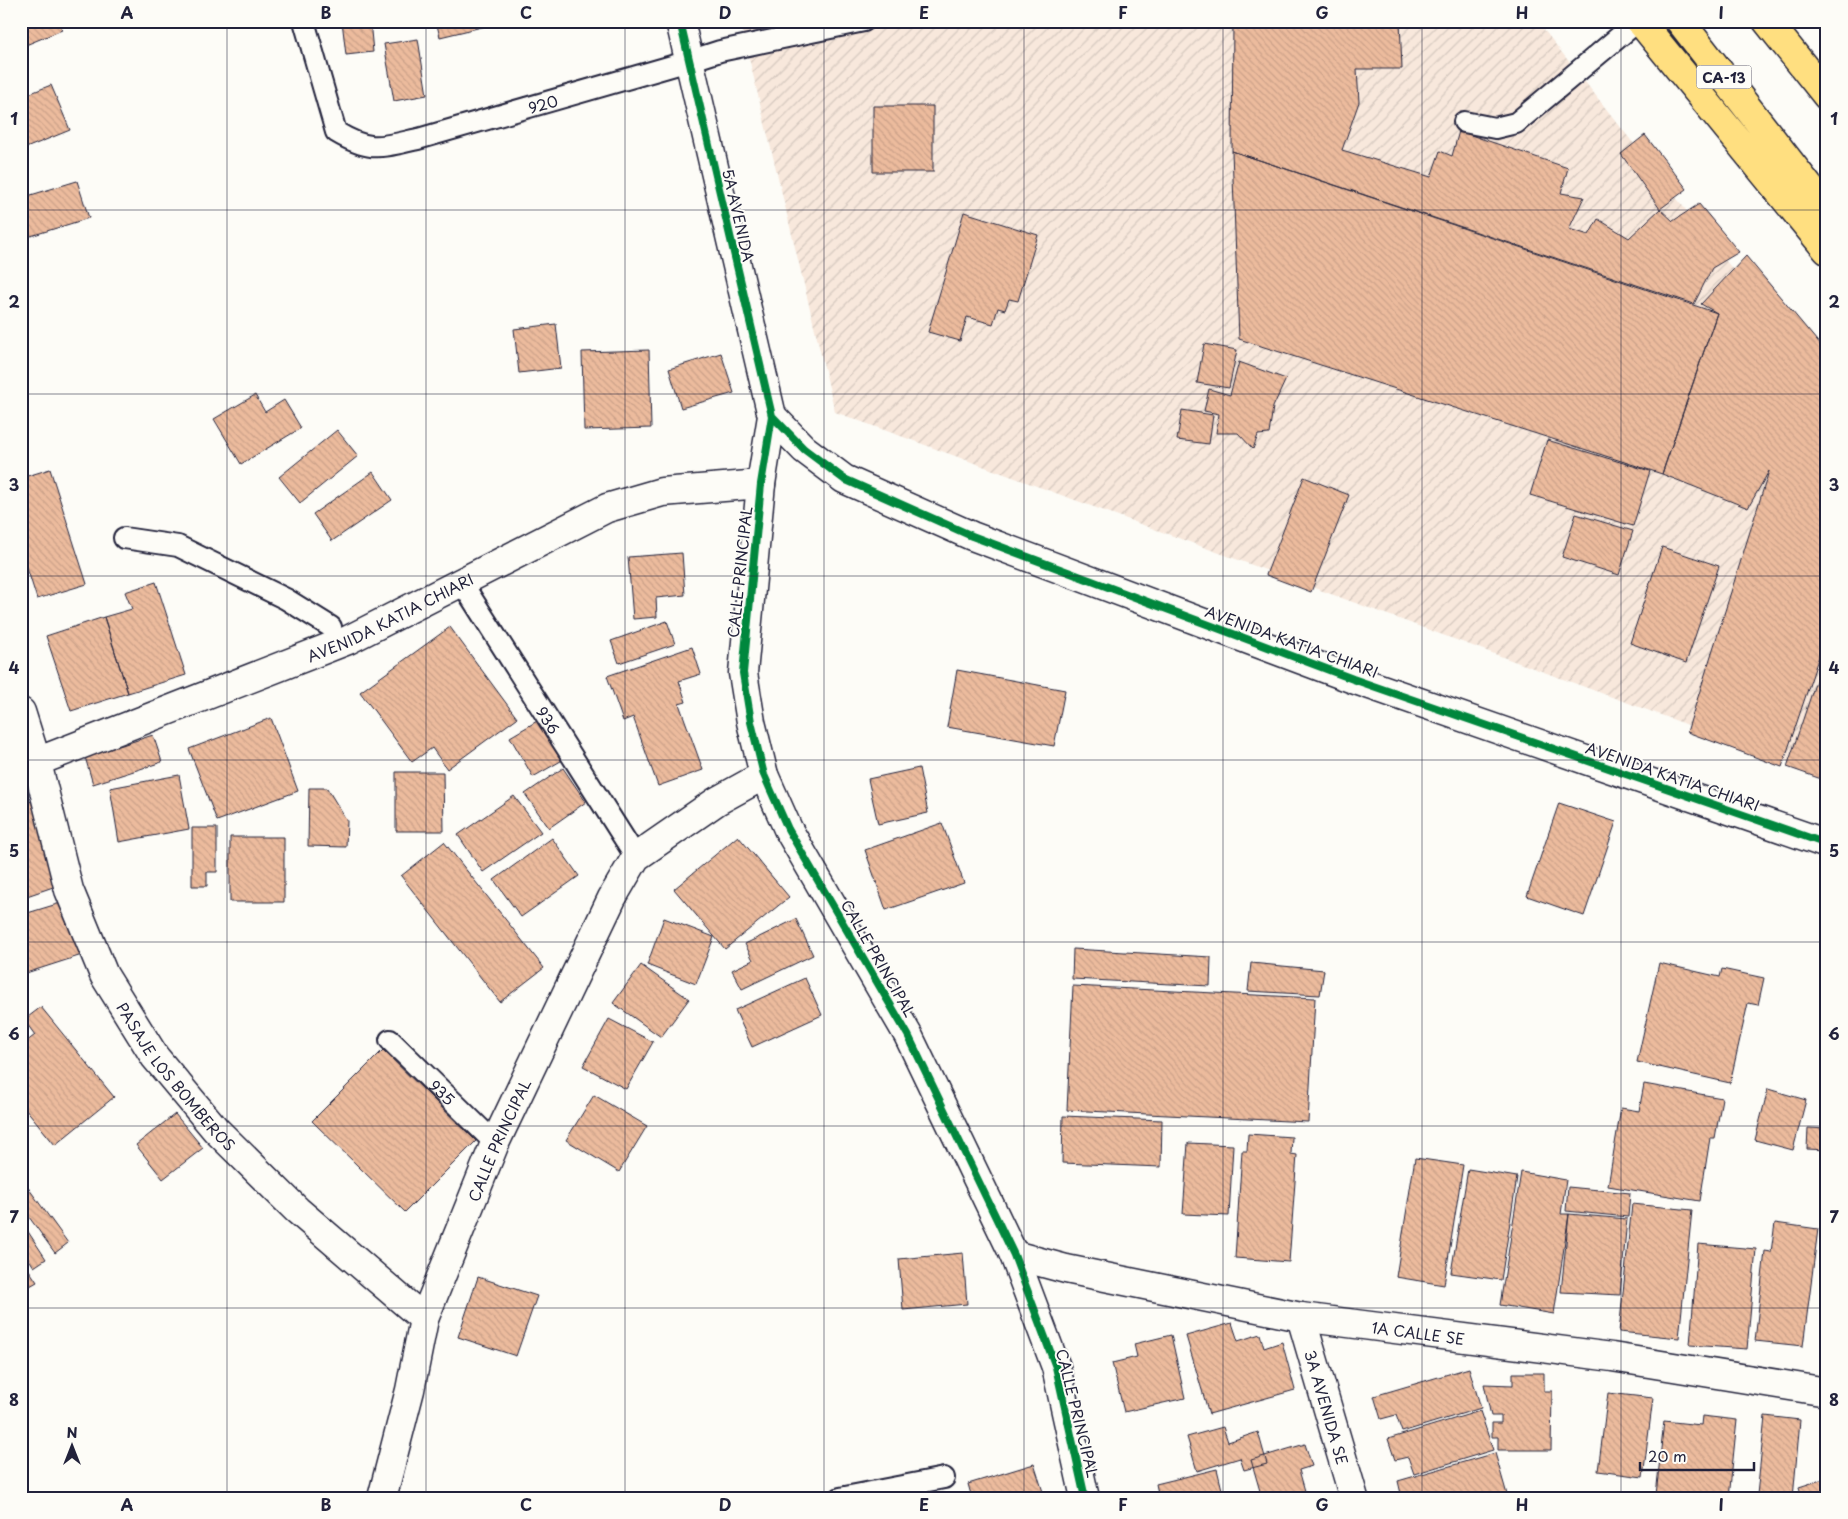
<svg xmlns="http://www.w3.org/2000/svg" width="1848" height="1519" viewBox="0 0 1848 1519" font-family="'Playpen Sans',sans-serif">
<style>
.industrial{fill:url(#industrial-furrows)}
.building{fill:url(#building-back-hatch);stroke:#22223b}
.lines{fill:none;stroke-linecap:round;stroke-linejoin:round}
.lane-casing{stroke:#22223b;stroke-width:24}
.street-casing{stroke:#22223b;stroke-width:31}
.secondary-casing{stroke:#22223b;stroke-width:31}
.highway-casing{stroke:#22223b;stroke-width:31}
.lane{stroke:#fdfcf7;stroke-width:20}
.street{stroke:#fdfcf7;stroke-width:28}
.secondary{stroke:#fdfcf7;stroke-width:28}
.highway{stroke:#ffdf80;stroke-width:28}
.cycleway-casing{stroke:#fdfcf7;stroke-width:11}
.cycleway{stroke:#00873e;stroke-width:8}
.grid{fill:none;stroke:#22223b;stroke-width:1;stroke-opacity:0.55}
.labels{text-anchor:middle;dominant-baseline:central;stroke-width:4;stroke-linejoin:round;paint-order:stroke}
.shield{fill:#fdfcf7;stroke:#646373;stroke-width:1}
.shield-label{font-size:14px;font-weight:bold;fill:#22223b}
.street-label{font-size:15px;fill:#22223b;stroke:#fdfcf7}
.neatline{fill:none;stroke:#22223b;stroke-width:2}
.grid-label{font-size:16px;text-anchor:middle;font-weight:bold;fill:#22223b}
</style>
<defs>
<pattern id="industrial-furrows" width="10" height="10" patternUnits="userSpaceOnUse" patternTransform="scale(1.25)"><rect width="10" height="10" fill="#f8e8dc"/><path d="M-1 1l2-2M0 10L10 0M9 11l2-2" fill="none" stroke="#d4c7be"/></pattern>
<pattern id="building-back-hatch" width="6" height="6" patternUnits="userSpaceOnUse" patternTransform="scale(1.25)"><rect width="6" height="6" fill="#ecbb9d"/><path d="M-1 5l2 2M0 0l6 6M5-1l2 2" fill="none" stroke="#caa088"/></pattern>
</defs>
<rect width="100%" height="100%" fill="#fdfcf7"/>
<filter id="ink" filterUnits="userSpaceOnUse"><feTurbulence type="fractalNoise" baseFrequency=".02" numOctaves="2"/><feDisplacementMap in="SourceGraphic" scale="10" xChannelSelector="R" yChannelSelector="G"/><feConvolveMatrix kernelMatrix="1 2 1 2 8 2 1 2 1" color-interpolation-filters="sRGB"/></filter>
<g filter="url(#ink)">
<path class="industrial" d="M 740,21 L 1537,21 L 1827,389 L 1827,776 L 835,412 Z"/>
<path class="building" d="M 21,21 L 59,21 L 62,30 L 21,47 Z
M 342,21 L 370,21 L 373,52 L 346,55 Z
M 436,21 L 485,21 L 486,26 L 440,37 Z
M 1233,21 L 1400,21 L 1402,69 L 1357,69 L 1359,102 L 1342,150 L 1431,177 L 1440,151 L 1452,156 L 1459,131 L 1568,168 L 1561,193 L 1584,197 L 1569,229 L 1589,235 L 1598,219 L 1629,238 L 1660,209 L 1673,221 L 1699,204 L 1739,252 L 1712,268 L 1694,304 L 1232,151 Z
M 418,39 L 427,95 L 394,101 L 384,44 Z
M 51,85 L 70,130 L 21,150 L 21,97 Z
M 873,106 L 933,106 L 933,172 L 873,172 Z
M 1645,135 L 1687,189 L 1660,209 L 1621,154 Z
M 1232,151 L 1717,313 L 1662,474 L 1239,339 Z
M 77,181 L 89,218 L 21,239 L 21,198 Z
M 964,212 L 1038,235 L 1018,301 L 1009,299 L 1005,310 L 998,308 L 993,324 L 967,317 L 960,341 L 928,332 Z
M 1746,256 L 1827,353 L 1827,632 L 1782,767 L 1687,732 L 1769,471 L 1748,508 L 1662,474 L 1717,313 L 1701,304 Z
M 556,324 L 561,368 L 519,373 L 514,329 Z
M 1204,344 L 1237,350 L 1229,388 L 1197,383 Z
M 649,350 L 651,428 L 584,430 L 582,352 Z
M 721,353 L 734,393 L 681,408 L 669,369 Z
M 1239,362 L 1286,379 L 1273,407 L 1269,434 L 1258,435 L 1253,449 L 1238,433 L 1216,433 L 1219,414 L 1204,411 L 1209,389 L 1230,395 Z
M 255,395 L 265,412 L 284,400 L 301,428 L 241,464 L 214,419 Z
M 1182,410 L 1213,415 L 1209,444 L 1177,440 Z
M 337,430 L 358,456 L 300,503 L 279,477 Z
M 1547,440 L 1650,471 L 1633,526 L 1530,495 Z
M 50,469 L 87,584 L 37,599 L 21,549 L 21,478 Z
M 373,472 L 392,500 L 332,541 L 313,514 Z
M 1304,477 L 1349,495 L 1311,592 L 1266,575 Z
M 1576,514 L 1633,531 L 1619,575 L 1562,557 Z
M 1662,547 L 1719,566 L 1686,663 L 1630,643 Z
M 682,553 L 685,595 L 656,598 L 657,617 L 633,619 L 628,557 Z
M 156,582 L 186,675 L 128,693 L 104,617 L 132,609 L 125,592 Z
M 104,617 L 128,693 L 71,711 L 46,636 Z
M 667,621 L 675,644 L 619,663 L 611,641 Z
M 450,627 L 517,718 L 447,769 L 432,748 L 412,762 L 360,692 Z
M 692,647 L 701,674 L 679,681 L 686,702 L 679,704 L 703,770 L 658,786 L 633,717 L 623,721 L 607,676 Z
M 1827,648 L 1827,781 L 1787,767 Z
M 957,670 L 1065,690 L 1054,746 L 947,727 Z
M 549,714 L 573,754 L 533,777 L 510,737 Z
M 271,718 L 298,791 L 217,821 L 189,749 Z
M 153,735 L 162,762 L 93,784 L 85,757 Z
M 563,768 L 586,802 L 549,828 L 525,794 Z
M 919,768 L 928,813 L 878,824 L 868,779 Z
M 396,772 L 443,772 L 444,831 L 396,831 Z
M 179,775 L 189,829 L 119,842 L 110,788 Z
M 309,788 L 327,788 L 347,821 L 346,847 L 308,846 Z
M 514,796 L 541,832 L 483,872 L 458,835 Z
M 32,801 L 59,885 L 21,898 L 21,804 Z
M 1559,803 L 1616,822 L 1584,916 L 1527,896 Z
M 942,823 L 964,883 L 886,910 L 865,850 Z
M 192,828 L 217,828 L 217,872 L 207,872 L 207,886 L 192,886 Z
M 738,836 L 789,897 L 725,949 L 674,889 Z
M 230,837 L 284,837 L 284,902 L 230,902 Z
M 552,838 L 579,876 L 521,917 L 494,880 Z
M 444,842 L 544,968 L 500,1002 L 401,876 Z
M 67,901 L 85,954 L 23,974 L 21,915 Z
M 664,918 L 714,937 L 696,984 L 647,965 Z
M 796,919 L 813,955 L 742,989 L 732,970 L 753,960 L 745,944 Z
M 1073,949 L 1211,957 L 1210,986 L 1072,979 Z
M 1251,963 L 1324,970 L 1320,995 L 1248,991 Z
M 1659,963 L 1720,977 L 1722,969 L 1764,978 L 1758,1005 L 1748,1003 L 1730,1083 L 1637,1062 Z
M 641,965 L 689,999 L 661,1037 L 613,1003 Z
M 805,978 L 822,1015 L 752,1047 L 735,1010 Z
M 1073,986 L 1315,998 L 1308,1122 L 1067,1110 Z
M 41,1007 L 114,1097 L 55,1145 L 21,1103 L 21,1046 L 35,1035 L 24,1020 Z
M 609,1019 L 653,1042 L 626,1089 L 583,1066 Z
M 383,1050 L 476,1141 L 405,1212 L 312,1121 Z
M 1644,1084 L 1722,1098 L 1715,1138 L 1710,1138 L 1700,1201 L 1608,1186 L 1621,1108 L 1639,1111 Z
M 1768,1089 L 1806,1100 L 1793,1150 L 1755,1140 Z
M 594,1095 L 647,1126 L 619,1172 L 566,1140 Z
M 175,1114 L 203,1148 L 163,1179 L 136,1145 Z
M 1063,1116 L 1162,1120 L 1161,1167 L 1062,1163 Z
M 1808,1128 L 1827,1129 L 1827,1150 L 1807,1149 Z
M 1248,1134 L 1292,1137 L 1291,1154 L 1297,1155 L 1289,1262 L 1235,1258 L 1242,1151 L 1247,1151 Z
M 1188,1143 L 1233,1145 L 1229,1216 L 1183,1214 Z
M 1415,1158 L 1463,1165 L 1444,1285 L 1396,1277 Z
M 1468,1169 L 1517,1177 L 1501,1280 L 1451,1273 Z
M 1521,1172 L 1566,1180 L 1561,1214 L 1569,1214 L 1554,1314 L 1500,1305 Z
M 24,1182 L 68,1243 L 55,1253 L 21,1206 L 21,1184 Z
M 1568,1187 L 1630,1193 L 1628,1217 L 1566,1211 Z
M 1632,1204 L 1692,1210 L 1679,1338 L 1619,1332 Z
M 1569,1214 L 1627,1219 L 1620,1295 L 1561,1292 Z
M 21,1221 L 46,1259 L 34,1267 L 21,1247 Z
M 1775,1223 L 1818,1229 L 1803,1346 L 1755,1341 L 1765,1251 L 1771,1252 Z
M 1698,1244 L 1756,1249 L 1747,1349 L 1690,1345 Z
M 963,1253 L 967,1304 L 903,1310 L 899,1259 Z
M 21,1258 L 37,1282 L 21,1291 Z
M 478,1277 L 537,1296 L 516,1356 L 458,1337 Z
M 1827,1294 L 1827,1348 L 1824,1348 Z
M 1232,1323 L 1238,1341 L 1260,1334 L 1264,1348 L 1282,1342 L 1295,1390 L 1209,1414 L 1186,1336 Z
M 1171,1335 L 1185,1398 L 1124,1412 L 1112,1363 L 1137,1357 L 1134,1344 Z
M 1469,1368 L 1481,1408 L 1402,1432 L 1396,1415 L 1381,1419 L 1374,1396 Z
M 1513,1373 L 1544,1373 L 1544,1391 L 1552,1391 L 1551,1450 L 1498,1450 L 1498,1437 L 1492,1437 L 1492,1423 L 1501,1423 L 1501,1416 L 1491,1416 L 1484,1384 L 1513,1385 Z
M 1608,1393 L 1653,1398 L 1643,1477 L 1598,1471 Z
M 1480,1411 L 1493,1450 L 1414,1474 L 1408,1457 L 1395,1460 L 1388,1439 Z
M 1702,1416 L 1737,1420 L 1729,1498 L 1686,1498 L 1656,1495 L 1664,1421 L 1701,1425 Z
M 1765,1416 L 1800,1420 L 1793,1498 L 1757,1495 Z
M 1223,1427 L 1228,1442 L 1258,1432 L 1267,1464 L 1244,1470 L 1240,1458 L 1197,1471 L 1187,1437 Z
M 1305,1444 L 1312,1466 L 1299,1470 L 1305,1491 L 1282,1498 L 1262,1498 L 1251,1460 Z
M 1495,1453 L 1508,1498 L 1402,1498 L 1398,1481 Z
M 1034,1464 L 1045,1498 L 972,1498 L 968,1484 Z
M 1217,1469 L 1224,1498 L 1159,1498 L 1156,1484 Z
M 1827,1478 L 1827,1498 L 1802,1498 L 1799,1487 Z"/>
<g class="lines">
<g class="lane-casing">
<g id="lane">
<path id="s1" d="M 304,21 L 336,132 C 371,153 381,147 418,139 L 689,61 L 720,51 L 864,21"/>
<path d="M 1464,122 L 1495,128 L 1516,123 L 1638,21"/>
<path d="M 124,538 L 178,546 L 286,599 L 331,627"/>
<path id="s2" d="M 462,583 L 636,857"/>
<path id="s3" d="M 390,1040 L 495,1143"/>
<path d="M 840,1498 L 944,1478"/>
</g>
</g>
<g class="street-casing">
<g id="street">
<path d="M 772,416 L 804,449 L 844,479 L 972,536 L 1353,679 L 1827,844"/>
<path id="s4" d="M 21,712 L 37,763 L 69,890 L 104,975 L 155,1057 L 216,1130 L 297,1210 L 424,1319"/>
<path id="s5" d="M 21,768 L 348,640 L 607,508 L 662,492 L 761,484"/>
<path id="s6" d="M 1014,1255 L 1066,1269 L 1301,1317 L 1612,1357 L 1827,1392"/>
<path id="s7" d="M 1301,1317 L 1354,1498"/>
<path id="s8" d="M 382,1498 L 410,1390 L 424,1319 L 495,1143 L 612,898 L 636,857 L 717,801 L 764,775"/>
</g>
</g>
<g class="secondary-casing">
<path id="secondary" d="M 680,21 L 772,416 L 761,484 L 743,673 L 751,722 L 764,775 L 788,829 L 908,1035 L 1014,1255 L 1056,1367 L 1085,1498"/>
</g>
<g class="highway-casing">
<path id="highway" d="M 1640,21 L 1827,250
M 1680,21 L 1827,210
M 1767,21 L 1827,96"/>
</g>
<use href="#lane" class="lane"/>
<use href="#street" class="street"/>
<use href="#secondary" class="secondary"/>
<use href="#highway" class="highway"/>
<g class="cycleway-casing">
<path id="cycleway" d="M 680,21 L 772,416 L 761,484 L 743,673 L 751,722 L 764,775 L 788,829 L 908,1035 L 1014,1255 L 1056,1367 L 1085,1498
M 772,416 L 804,449 L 844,479 L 972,536 L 1353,679 L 1827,844"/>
</g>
<use href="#cycleway" class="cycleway"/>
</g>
</g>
<path class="grid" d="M 227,21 L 227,1498M 426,21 L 426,1498M 625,21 L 625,1498M 824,21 L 824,1498M 1024,21 L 1024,1498M 1223,21 L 1223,1498M 1422,21 L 1422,1498M 1621,21 L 1621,1498M 21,210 L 1827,210M 21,394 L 1827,394M 21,576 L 1827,576M 21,760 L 1827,760M 21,942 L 1827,942M 21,1126 L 1827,1126M 21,1308 L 1827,1308"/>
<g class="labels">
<rect class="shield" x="1696.5" y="65.5" width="55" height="23" rx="4"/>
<g class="shield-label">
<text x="1724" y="77">CA-13</text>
</g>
<g class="street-label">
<text stroke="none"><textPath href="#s1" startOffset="331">920</textPath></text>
<text transform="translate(739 215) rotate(77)">5A AVENIDA</text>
<text transform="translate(739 572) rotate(-84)">CALLE PRINCIPAL</text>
<text stroke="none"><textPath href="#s5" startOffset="399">AVENIDA KATIA CHIARI</textPath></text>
<text transform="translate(1292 641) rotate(20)">AVENIDA KATIA CHIARI</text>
<text stroke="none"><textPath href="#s2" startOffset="162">936</textPath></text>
<text transform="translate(1673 776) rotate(19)">AVENIDA KATIA CHIARI</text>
<text transform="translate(879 958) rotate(60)">CALLE PRINCIPAL</text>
<text stroke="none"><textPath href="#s4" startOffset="401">PASAJE LOS BOMBEROS</textPath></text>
<text stroke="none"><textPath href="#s3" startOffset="74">935</textPath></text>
<text stroke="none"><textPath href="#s8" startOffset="378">CALLE PRINCIPAL</textPath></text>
<text stroke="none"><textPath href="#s6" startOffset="412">1A CALLE SE</textPath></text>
<text stroke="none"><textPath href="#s7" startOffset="94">3A AVENIDA SE</textPath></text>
<text transform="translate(1078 1413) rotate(76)">CALLE PRINCIPAL</text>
</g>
</g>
<rect width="1848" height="1519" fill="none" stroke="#fdfcf7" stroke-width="55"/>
<g transform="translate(72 1446)" stroke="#fdfcf7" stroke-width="4" paint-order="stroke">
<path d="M0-4L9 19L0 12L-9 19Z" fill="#22223b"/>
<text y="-8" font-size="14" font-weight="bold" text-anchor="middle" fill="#22223b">N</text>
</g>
<path d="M1640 1462v8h114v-8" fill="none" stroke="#22223b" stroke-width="2.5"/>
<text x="1648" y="1462" font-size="15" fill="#22223b" stroke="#fdfcf7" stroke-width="4" paint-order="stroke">20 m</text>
<rect x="28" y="28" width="1792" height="1464" class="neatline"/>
<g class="grid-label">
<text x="127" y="19">A</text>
<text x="326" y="19">B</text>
<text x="526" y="19">C</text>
<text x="725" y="19">D</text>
<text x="924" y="19">E</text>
<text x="1123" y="19">F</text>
<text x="1322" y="19">G</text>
<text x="1522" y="19">H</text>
<text x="1721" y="19">I</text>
<text x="14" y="125">1</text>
<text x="1834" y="125">1</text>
<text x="14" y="308">2</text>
<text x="1834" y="308">2</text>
<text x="14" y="491">3</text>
<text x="1834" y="491">3</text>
<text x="14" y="674">4</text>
<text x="1834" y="674">4</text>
<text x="14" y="857">5</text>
<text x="1834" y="857">5</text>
<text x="14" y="1040">6</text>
<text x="1834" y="1040">6</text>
<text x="14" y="1223">7</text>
<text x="1834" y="1223">7</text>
<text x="14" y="1406">8</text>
<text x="1834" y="1406">8</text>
<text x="127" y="1511">A</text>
<text x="326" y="1511">B</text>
<text x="526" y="1511">C</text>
<text x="725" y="1511">D</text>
<text x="924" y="1511">E</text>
<text x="1123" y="1511">F</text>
<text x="1322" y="1511">G</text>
<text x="1522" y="1511">H</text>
<text x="1721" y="1511">I</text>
</g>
</svg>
